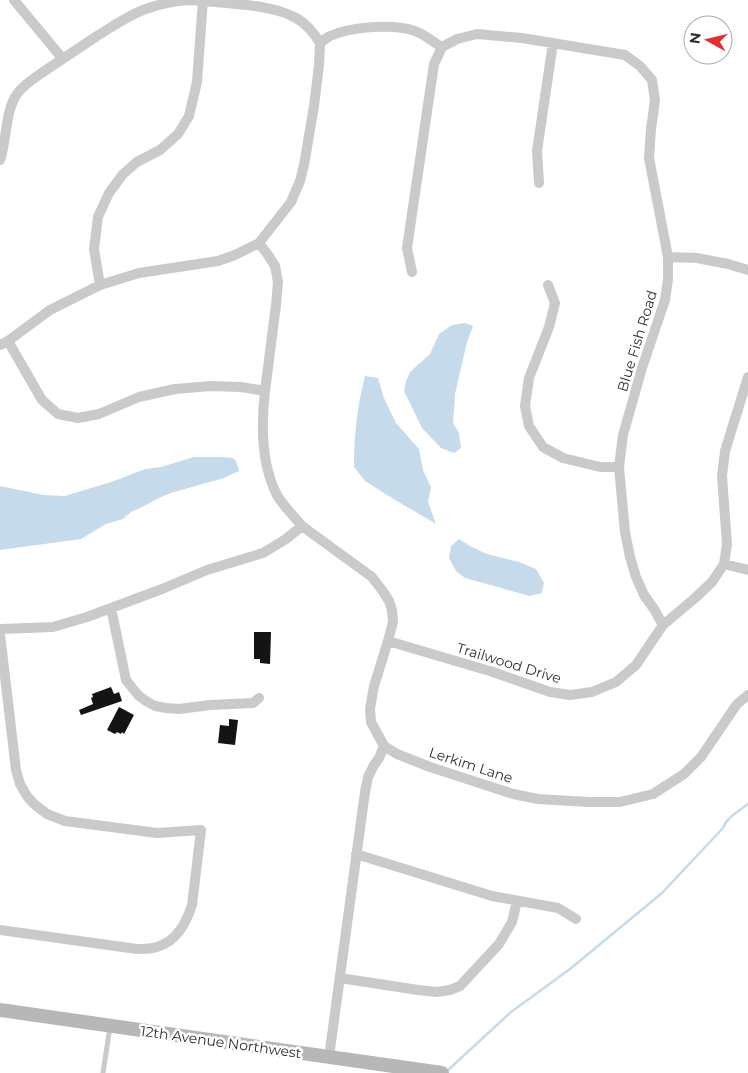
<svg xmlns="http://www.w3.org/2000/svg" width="748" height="1073" viewBox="0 0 748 1073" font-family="Montserrat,sans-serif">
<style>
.water{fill:#c5dbeb}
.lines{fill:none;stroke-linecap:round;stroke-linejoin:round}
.stream{stroke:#c5dbeb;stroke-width:2.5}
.building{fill:#141414}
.lane{stroke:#cacaca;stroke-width:5}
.street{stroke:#cacaca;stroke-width:10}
.secondary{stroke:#b7b7b7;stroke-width:14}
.labels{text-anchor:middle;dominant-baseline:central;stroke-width:5;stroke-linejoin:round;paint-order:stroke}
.street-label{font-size:14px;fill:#2d2d2d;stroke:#fff}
</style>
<rect width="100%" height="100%" fill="#fff"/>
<path class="water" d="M 465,323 L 473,326 L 467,342 L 455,394 L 453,423 L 459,433 L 461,448 L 454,453 L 441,448 L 422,428 L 404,391 L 406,381 L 410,372 L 430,354 L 439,334 L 452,325 Z
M 365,376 L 378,378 L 384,398 L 396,423 L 419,449 L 423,470 L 431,487 L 428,502 L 436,524 L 392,498 L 365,481 L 354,467 C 354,436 357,407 365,376 Z
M 194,457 L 222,457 L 233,458 L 236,461 L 239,471 L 224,478 L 174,492 L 163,496 L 144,506 L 131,512 L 123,519 L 106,524 L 81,539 L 0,550 L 0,486 L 44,495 L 65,496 L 114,481 L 145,469 L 161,467 Z
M 459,539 L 470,546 L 487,554 L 519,562 L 536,569 L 544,583 L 542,593 L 530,596 L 465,578 L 456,571 L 449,558 L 451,546 Z"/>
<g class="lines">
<path class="stream" d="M 447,1071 L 511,1012 L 570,969 L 662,893 L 723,828 C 727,817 739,811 748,804"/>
</g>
<path class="building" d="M 254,632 L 271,632 L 270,664 L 260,663 L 260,659 L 254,659 Z
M 111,687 L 114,694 L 119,692 L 122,701 L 81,715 L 79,710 L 93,704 L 91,698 L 93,697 L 92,694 Z
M 119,707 L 134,715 L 124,734 L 122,732 L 121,734 L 117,732 L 115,734 L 107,730 Z
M 229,719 L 238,720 L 235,745 L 218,743 L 220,725 L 229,726 Z"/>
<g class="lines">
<path class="lane" d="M 103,1073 L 110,1027"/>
<path class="street" d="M 14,0 L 62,58
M 0,160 C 7,140 5,111 17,94 C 23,85 35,78 43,72 C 61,60 79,48 97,36 C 112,27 127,16 143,10 C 156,5 175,1 188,0 C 201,0 213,2 226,3 C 249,5 276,7 296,18 C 307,24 314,33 320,43 C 323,41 326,38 330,36 C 350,27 393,23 415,31 C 424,34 433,42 442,47
M 539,183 L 537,151 L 553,43
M 259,243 L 268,255 L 275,266 L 278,282 L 276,305 L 265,391
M 668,257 L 697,258 L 728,264 L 748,270
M 412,272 L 407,248 L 434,64 L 442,47 L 457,39 L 477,34 L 522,38 L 625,55 L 640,66 L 652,80 L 655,100 L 651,129 L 649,158 L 668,257 L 668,279 L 665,300 L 642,368 L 623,435 L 619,467 L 625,532 L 630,557 L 636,577 L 644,595 L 654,609 L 663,625
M 100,285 L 94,249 L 98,217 L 109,193 L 123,174 L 137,162 L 160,150 L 178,134 L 189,116 L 197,82 L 203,0
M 548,285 L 555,303 L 549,327 L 529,378 L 525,406 L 529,426 L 543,447 L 563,458 L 600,467 L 619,467
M 8,341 L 50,310 L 100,285 L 139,273 L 218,261 L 235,255 L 259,243 L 291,202 L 300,181 L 304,165 L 314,106 L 319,65 L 320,43
M 0,345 L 8,341 L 42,400 L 58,414 L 78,418 L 99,414 L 139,397 L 175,389 L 211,386 L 241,387 L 265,391 C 261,425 261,464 277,495 C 283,506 294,516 302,526
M 724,564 L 727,544 L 722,476 L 725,451 L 748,377
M 111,608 L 126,680 L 138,695 L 146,701 L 155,706 L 166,708 L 179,709 L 210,705 L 253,703 L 259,698
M 0,629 L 53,627 L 87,617 L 162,589 L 207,570 L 263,553 L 286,539 L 302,526 L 372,577 L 382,590 L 389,601 L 392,610 L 393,622 L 388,641 L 374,686 L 370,709 L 371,722 L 384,746 L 397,754 L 430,767 L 513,794 L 538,799 L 589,802 L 620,802 L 653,794 L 684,774 L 701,757 L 737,704 L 748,695
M 0,634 L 16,770 L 20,784 L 27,796 L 34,804 L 47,814 L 65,821 L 157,833 L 201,830 L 192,905 C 186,923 177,941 157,947 C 151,949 143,949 137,949 L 0,930
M 388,641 L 493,672 L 550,692 L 570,695 L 592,692 L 616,682 L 636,665 L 663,625 L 695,598 L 712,582 L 724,564 L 748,570
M 356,854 L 492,896 L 558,908 L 576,919
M 340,978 L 418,990 L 437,992 L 450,990 L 460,986 L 499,944 L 512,922 L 517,901
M 329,1057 L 365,792 L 368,777 L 374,765 L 379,758 L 384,746"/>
<path class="secondary" d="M 0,1010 L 442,1073"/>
</g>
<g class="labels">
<g class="street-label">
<text transform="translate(637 341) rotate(-73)">Blue Fish Road</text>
<text transform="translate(509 663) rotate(17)">Trailwood Drive</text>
<text transform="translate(471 765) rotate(18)">Lerkim Lane</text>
<text transform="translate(221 1042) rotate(8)">12th Avenue Northwest</text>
</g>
</g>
<g transform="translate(708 40) rotate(278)"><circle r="24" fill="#ffffff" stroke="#ababab"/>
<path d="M0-4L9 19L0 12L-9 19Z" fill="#e62c31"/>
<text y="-8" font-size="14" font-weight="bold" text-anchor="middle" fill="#2d2d2d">N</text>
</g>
</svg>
